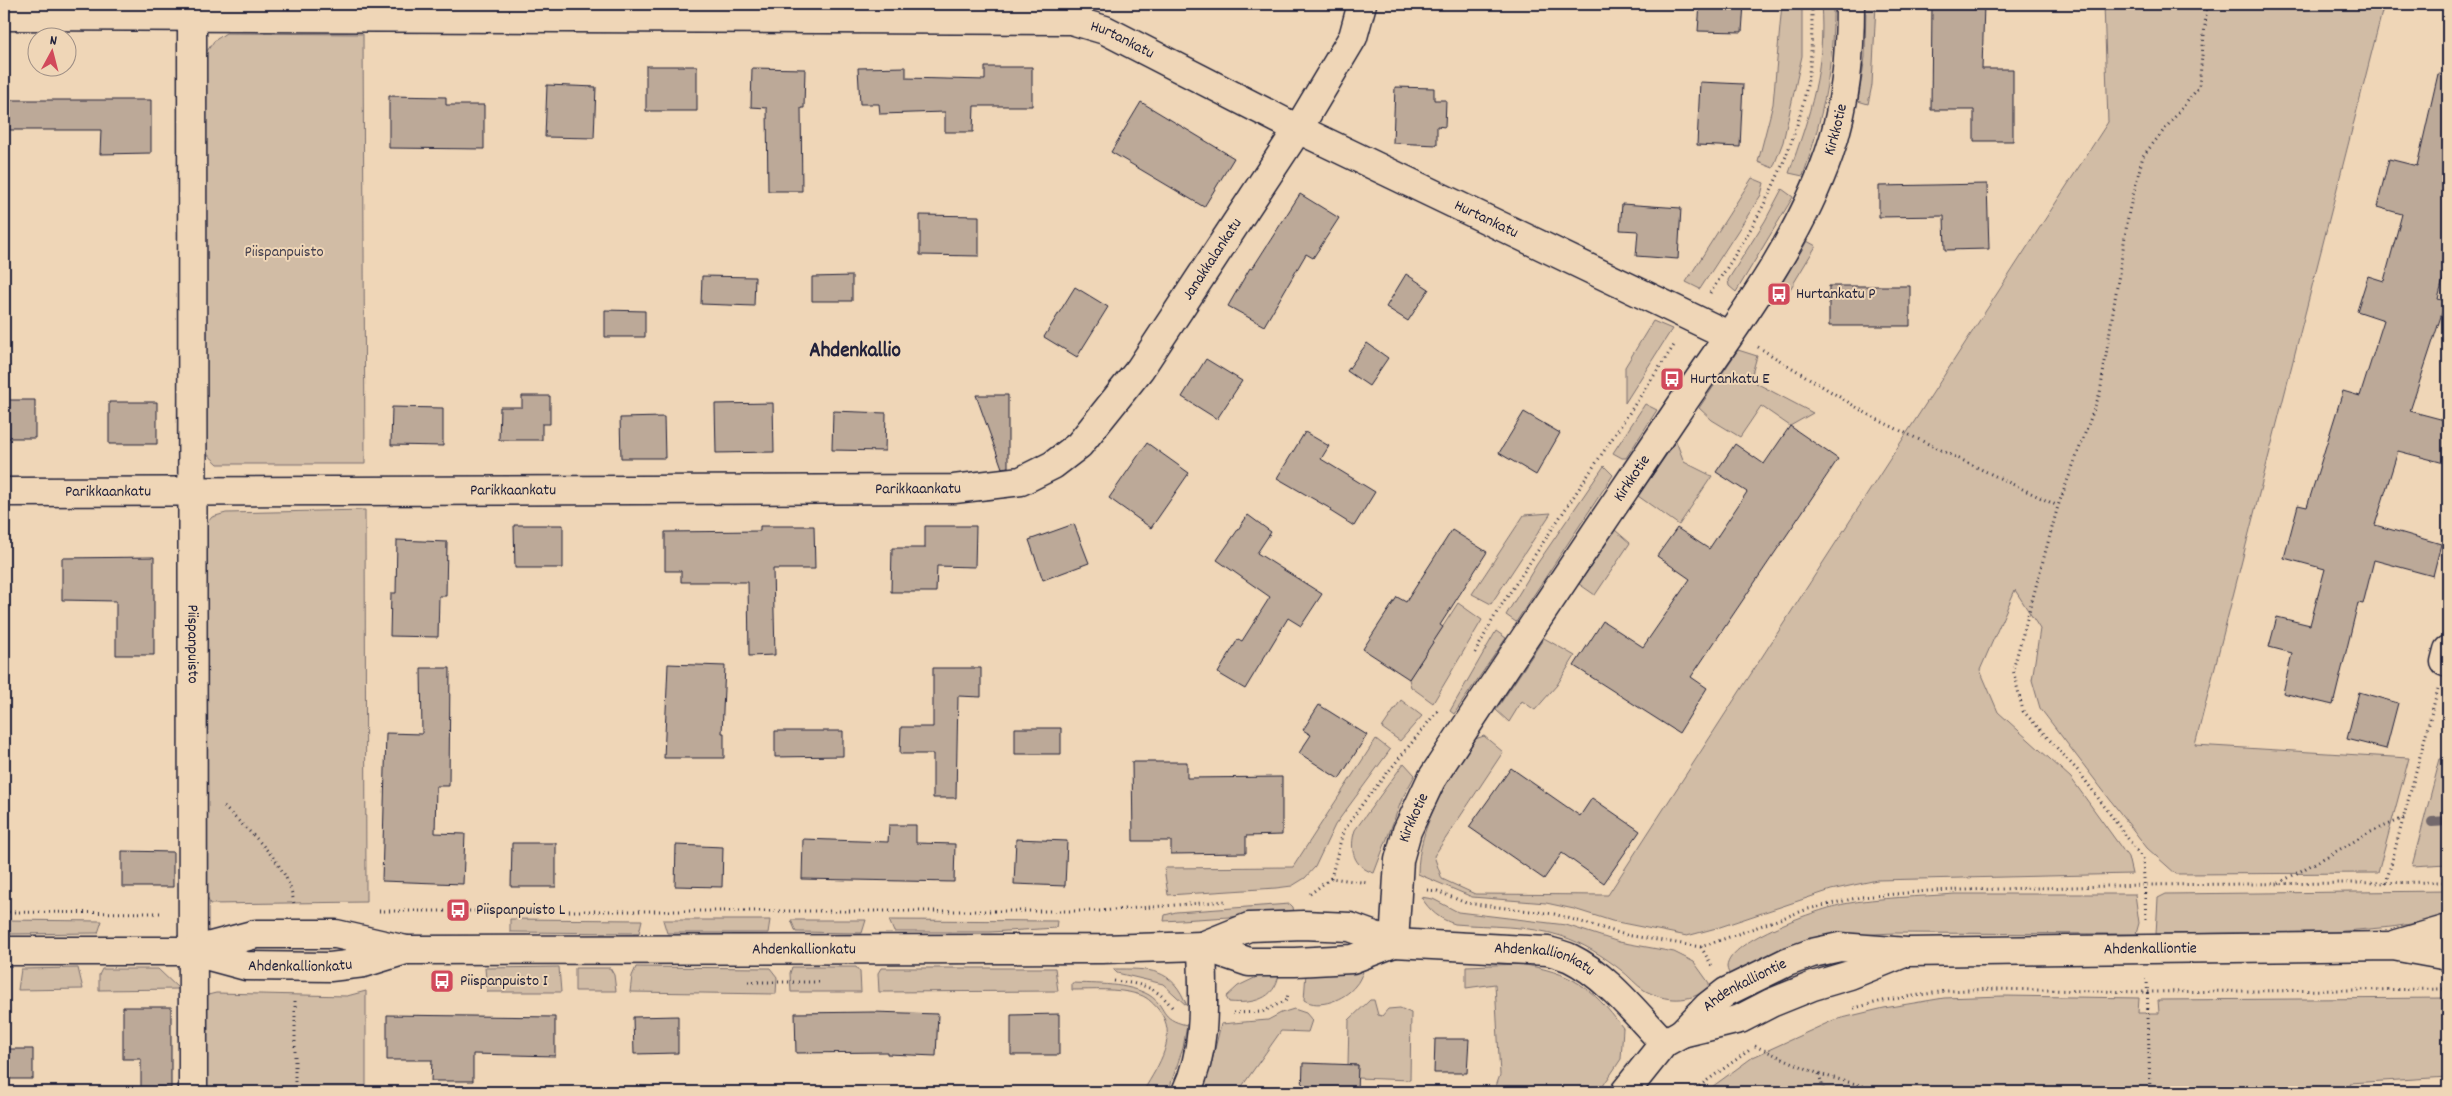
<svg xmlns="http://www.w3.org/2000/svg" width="2452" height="1096" viewBox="0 0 2452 1096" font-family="Dekko,sans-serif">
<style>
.green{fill:#d1bca5;stroke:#7a6f70}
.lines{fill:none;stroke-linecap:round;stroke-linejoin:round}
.stream{stroke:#73696c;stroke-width:10}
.building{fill:#bca998;stroke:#22223b}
.minor-casing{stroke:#22223b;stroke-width:31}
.tertiary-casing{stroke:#22223b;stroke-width:31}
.path{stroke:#22223b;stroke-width:3;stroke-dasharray:1 4;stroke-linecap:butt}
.minor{stroke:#efd6b7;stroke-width:28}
.tertiary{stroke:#efd6b7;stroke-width:28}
.labels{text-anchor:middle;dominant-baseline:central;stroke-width:4;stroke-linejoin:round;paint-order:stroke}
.street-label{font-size:16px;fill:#22223b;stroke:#efd6b7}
.park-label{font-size:16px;fill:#454150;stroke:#efd6b7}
.poi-label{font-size:16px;fill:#22223b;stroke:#efd6b7;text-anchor:start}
.district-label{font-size:21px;font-weight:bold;fill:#22223b;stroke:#efd6b7}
</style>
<rect width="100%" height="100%" fill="#efd6b7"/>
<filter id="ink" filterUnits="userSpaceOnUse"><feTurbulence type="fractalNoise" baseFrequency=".02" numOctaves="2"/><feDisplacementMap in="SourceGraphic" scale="10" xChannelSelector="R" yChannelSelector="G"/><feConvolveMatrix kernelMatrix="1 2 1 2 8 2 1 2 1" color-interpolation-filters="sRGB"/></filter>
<g filter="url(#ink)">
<path class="green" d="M 1782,4 L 1802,4 L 1802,56 L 1783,142 L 1773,168 L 1758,162 L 1773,104 Z
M 1821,4 L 1833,4 C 1834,66 1823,117 1803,176 L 1789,173 C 1810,115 1826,67 1821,4 Z
M 1866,4 L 1876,4 L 1872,85 L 1868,104 L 1858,101 L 1865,57 Z
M 2104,4 L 2384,4 L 2195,745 L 2409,758 L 2378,873 L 2176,874 L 2147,848 L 2040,708 L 2032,680 L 2040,629 L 2015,590 L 1980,670 L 1998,712 L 2071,778 L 2128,857 L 2132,874 L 1877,880 L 1831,890 L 1720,927 L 1687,936 L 1612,921 L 1574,909 L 1546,903 L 1472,897 L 1418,874 C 1418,825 1449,778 1475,739 L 1484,736 L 1503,752 L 1434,856 L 1442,879 L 1475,894 L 1608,895 L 2108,122 Z
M 226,33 L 363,34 L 365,464 L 218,464 L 203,450 L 205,54 L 214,41 Z
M 1752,178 L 1764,183 L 1761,195 L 1700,289 L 1686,282 Z
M 1782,189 L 1793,197 L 1736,292 L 1729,286 L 1728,280 L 1765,221 Z
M 1807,241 L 1816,246 L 1789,291 L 1781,285 Z
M 1653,321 L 1672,329 L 1625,403 L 1625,367 Z
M 1738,350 L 1757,356 L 1752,374 L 1756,383 L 1813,413 L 1790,426 L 1761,406 L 1740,437 L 1712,420 L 1699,408 Z
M 1645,404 L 1657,410 L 1626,458 L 1622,458 L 1613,453 Z
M 1676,441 L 1684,462 L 1712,476 L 1679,525 L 1638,496 Z
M 1604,466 L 1613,475 L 1516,622 L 1506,615 L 1537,564 Z
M 365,510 L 366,902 L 210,904 L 205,892 L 203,528 L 212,517 L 226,513 Z
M 1551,513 L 1491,604 L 1472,594 L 1524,515 Z
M 1615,530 L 1630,543 L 1595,595 L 1579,584 Z
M 1458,603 L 1482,620 L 1433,703 L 1411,687 L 1409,679 Z
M 1496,631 L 1506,638 L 1454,714 L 1450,711 Z
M 1544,638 L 1575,656 L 1557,685 L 1535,710 L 1522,701 L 1509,722 L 1496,710 Z
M 1401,700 L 1422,716 L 1400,741 L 1382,728 Z
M 1376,739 L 1390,750 L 1335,825 L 1315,867 L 1305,878 L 1292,886 L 1276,888 L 1168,895 L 1164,868 L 1293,867 Z
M 2440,759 L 2448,759 L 2448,864 L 2412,866 Z
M 1404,763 L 1415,775 L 1402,799 L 1374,873 C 1353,867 1349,849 1355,830 Z
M 2448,891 L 2448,918 L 2392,927 L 2333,932 L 2156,934 L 2158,898 L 2166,894 Z
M 1955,894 L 2135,894 L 2139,923 L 2136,934 L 1894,933 L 1839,936 L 1731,978 C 1730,975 1727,970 1727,967 C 1729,939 1820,909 1844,904 C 1880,897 1919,897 1955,894 Z
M 1421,897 L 1433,899 L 1458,912 L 1566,925 L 1619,942 L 1674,952 L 1694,962 L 1709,983 L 1709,988 C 1690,1003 1665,1002 1644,990 C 1636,985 1629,976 1621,970 C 1603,956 1583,943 1561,936 C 1528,925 1489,927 1455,924 C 1439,919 1430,911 1421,897 Z
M 1290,904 L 1293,907 L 1294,913 L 1164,921 L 1165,915 L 1176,912 Z
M 510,919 L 642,920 L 639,933 L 510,932 Z
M 4,920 L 102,921 L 98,933 L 4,934 Z
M 663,920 L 770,920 L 768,933 L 667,933 Z
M 791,920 L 866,920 L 862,933 L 796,932 Z
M 889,920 L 1057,921 L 1056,928 L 990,932 L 894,932 Z
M 1520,964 C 1572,973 1591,986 1623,1028 L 1621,1059 L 1599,1092 L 1494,1092 L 1500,1075 L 1495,984 L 1466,988 L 1466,966 Z
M 559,967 L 561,992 L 487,992 L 485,968 Z
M 636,967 L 770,968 L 777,977 L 776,994 L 630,992 L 632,976 Z
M 792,967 L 856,967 L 860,972 L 861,992 L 791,992 L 790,973 Z
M 78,968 L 83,989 L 18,990 L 21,969 Z
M 575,968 L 610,968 L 614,975 L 616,991 L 575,991 Z
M 881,968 L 1055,968 L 1058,991 L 879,992 L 878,973 Z
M 102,969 L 158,969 L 179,989 L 99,990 L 99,975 Z
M 1113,969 C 1150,969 1172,967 1187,1006 L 1163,984 L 1117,973 Z
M 1361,970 L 1363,972 C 1361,976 1359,982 1355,986 C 1345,999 1319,1010 1304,1000 L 1306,972 Z
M 1265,973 L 1279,974 C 1275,1000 1252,1004 1229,1002 L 1226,997 L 1238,986 Z
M 1072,983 C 1096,984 1128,983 1149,995 C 1168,1007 1158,1019 1187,1025 L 1183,1048 L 1168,1092 L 1149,1092 L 1144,1090 C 1158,1066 1180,1035 1158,1009 C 1152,1002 1146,996 1137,994 C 1116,988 1093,990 1072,990 Z
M 366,991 L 366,1092 L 203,1092 L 203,1000 L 208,995 L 216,993 L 347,996 Z
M 2003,996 L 2139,998 L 2138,1013 L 2159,1013 L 2158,1000 L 2448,998 L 2448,1077 L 2350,1083 L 2354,1092 L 1705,1092 L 1753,1057 L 1834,1020 L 1884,1008 L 1944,998 Z
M 1370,1000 L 1374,1000 L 1378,1015 L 1382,1016 L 1388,1009 L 1400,1008 L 1411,1013 L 1410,1080 L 1357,1078 L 1358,1065 L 1348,1065 L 1349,1020 Z
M 1294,1009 L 1306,1013 L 1312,1020 L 1308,1032 L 1281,1031 L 1238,1092 L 1201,1092 L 1211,1065 L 1221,1024 L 1268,1020 L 1281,1013 Z"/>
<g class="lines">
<path class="stream" d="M 2432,822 L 2448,821"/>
</g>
<path class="building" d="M 1700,4 L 1744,4 L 1742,32 L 1698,31 Z
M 1932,4 L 1984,4 L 1982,69 L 2013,69 L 2013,141 L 1974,141 L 1974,110 L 1931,110 Z
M 646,66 L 697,66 L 697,111 L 646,111 Z
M 906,67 L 906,78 L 985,80 L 985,67 L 1032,67 L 1032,106 L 974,106 L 973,132 L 945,132 L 945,112 L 880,114 L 879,104 L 860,104 L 858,68 Z
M 752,68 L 805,69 L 804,108 L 801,108 L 802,191 L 768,191 L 767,108 L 751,107 Z
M 2438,74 L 2448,75 L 2448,261 L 2438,299 L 2446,301 L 2410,411 L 2448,421 L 2448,464 L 2398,451 L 2375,525 L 2441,544 L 2433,576 L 2374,560 L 2363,604 L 2358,603 L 2333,705 L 2283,693 L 2292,653 L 2269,647 L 2277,617 L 2310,625 L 2325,569 L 2284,558 L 2298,505 L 2307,507 L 2343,391 L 2360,396 L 2384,320 L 2357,311 L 2368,276 L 2384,281 L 2402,214 L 2377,207 L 2389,159 L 2417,166 Z
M 1700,82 L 1743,84 L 1740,147 L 1697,145 Z
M 547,85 L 596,87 L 594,138 L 545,137 Z
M 1395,87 L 1434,88 L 1434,100 L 1446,100 L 1445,127 L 1437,126 L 1437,145 L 1393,143 Z
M 389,96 L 446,97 L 446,105 L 484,105 L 484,149 L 389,148 Z
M 4,100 L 151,100 L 151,153 L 100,154 L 101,130 L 4,130 Z
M 1141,102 L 1234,158 L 1204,207 L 1111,152 Z
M 1987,184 L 1989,249 L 1945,250 L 1944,216 L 1879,217 L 1879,186 Z
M 1300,194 L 1339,218 L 1313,258 L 1306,254 L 1264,326 L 1228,306 L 1250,268 L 1252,269 Z
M 1622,204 L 1681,208 L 1678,259 L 1636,256 L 1638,231 L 1620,230 Z
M 920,215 L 979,216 L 979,256 L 920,255 Z
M 1406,274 L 1429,289 L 1408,321 L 1386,307 Z
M 702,276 L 755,277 L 754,306 L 701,304 Z
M 852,276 L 852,301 L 812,301 L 812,277 Z
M 1829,286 L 1910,286 L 1910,326 L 1829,326 Z
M 1075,287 L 1108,307 L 1077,357 L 1044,337 Z
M 605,310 L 645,311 L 645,337 L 605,337 Z
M 1367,343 L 1388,358 L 1369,386 L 1347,371 Z
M 1206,359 L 1242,381 L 1217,419 L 1182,397 Z
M 976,395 L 1008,395 L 1008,467 L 1002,468 Z
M 522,396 L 550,396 L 550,424 L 542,424 L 542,440 L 499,440 L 500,407 L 522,407 Z
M 4,400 L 35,400 L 35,438 L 4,438 Z
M 109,402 L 157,402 L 157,444 L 109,444 Z
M 773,403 L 774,452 L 716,453 L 715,404 Z
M 392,407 L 443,408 L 443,446 L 391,445 Z
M 833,411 L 886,413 L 885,451 L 832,450 Z
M 1524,412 L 1560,433 L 1536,475 L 1499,453 Z
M 664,417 L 665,458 L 621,458 L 620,418 Z
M 1790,426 L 1838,459 L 1691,677 L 1707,688 L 1679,733 L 1574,666 L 1603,621 L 1643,647 L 1690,579 L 1657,556 L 1677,528 L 1709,549 L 1747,492 L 1716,472 L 1735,444 L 1764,464 Z
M 1305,432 L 1329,446 L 1321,459 L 1375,492 L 1354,526 L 1330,511 L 1331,509 L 1277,478 Z
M 1147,443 L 1189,473 L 1151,528 L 1109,498 Z
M 1248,515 L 1271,532 L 1257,553 L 1322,594 L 1301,626 L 1288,618 L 1245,689 L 1218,673 L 1238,639 L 1242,641 L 1270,597 L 1217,560 Z
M 1074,524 L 1089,563 L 1043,580 L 1029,540 Z
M 514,525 L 563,525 L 563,568 L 515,568 Z
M 760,526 L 814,526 L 815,569 L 773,569 L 775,655 L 749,656 L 748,582 L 681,582 L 681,571 L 665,571 L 665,532 L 760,531 Z
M 925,526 L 976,526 L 975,567 L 937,566 L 936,592 L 891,592 L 892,548 L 925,548 Z
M 1452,530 L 1487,552 L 1440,625 L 1443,627 L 1409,679 L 1363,649 L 1397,597 L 1406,602 Z
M 397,540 L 447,542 L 446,596 L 439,596 L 438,637 L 390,636 L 391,593 L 396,593 Z
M 154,557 L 154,655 L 116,655 L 116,601 L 62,600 L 62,558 Z
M 668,664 L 725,666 L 722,733 L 724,733 L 724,758 L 664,758 Z
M 421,668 L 450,668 L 449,786 L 436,786 L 435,833 L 465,834 L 463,884 L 382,881 L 386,733 L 422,734 Z
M 933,668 L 981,668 L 981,697 L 958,696 L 956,798 L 933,798 L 933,754 L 900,754 L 901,727 L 933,727 Z
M 2359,692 L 2398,703 L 2386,749 L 2347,739 Z
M 1319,705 L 1367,735 L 1339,779 L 1299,753 L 1311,735 L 1303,730 Z
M 1015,728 L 1061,728 L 1061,754 L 1015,754 Z
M 775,731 L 843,731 L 843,756 L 775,757 Z
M 1132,762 L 1187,762 L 1187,778 L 1282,777 L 1282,835 L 1246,836 L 1246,853 L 1171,854 L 1171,841 L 1133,841 Z
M 1511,768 L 1580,816 L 1592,798 L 1640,831 L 1604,883 L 1562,853 L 1544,879 L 1469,827 Z
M 889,825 L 916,825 L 916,843 L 955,844 L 954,882 L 802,879 L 803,839 L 888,842 Z
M 1016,839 L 1067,841 L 1065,886 L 1014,884 Z
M 512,843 L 556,843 L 556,887 L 511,887 Z
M 676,845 L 723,847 L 722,887 L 675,886 Z
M 122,851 L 173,852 L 173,887 L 122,887 Z
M 123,1007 L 171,1007 L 171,1088 L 141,1087 L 141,1059 L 123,1059 Z
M 873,1012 L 938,1014 L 936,1056 L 887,1054 L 887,1052 L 796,1053 L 795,1013 Z
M 1059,1014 L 1059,1055 L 1011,1055 L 1011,1015 Z
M 387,1015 L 555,1017 L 555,1056 L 473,1054 L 473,1081 L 431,1081 L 432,1060 L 387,1060 Z
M 678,1016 L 678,1053 L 634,1054 L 633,1017 Z
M 1435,1039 L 1469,1039 L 1467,1073 L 1434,1073 Z
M 4,1049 L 33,1049 L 33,1079 L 4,1079 Z
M 1303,1063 L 1358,1065 L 1357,1092 L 1302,1092 Z"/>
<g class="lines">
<g class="minor-casing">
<g id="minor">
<path id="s1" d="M 192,4 L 193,1092"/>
<path id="s2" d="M 4,16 L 1071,20 L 1105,30 L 1298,129 L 1728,335"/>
<path id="s3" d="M 4,492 L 954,489 L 1021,481 L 1053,465 L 1079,445 L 1140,369 L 1298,129 L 1353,37 L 1362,4"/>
<path d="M 2445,662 L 2448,650"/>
<path d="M 1186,1092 C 1208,1046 1203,996 1202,946"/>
</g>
</g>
<g class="tertiary-casing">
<g id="tertiary">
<path id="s4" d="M 1394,943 L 1399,860 L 1407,831 L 1431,780 C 1511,657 1594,535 1676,413 C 1731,331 1796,249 1829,154 C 1846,105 1850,56 1850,4"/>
<path d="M 2397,944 L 2448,929"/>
<path id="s5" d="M 1202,946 L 1249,927 L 1303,925 L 1350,927 L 1394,943 L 1548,951 C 1555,953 1563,955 1570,958 C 1607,976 1636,1014 1664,1043"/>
<path id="s6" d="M 4,951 L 192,951 L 256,934 L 336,934 L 406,950 L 1102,949 L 1202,946 L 1249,962 L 1295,962 L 1352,959 L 1394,943"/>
<path id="s7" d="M 194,952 L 246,966 L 330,967 L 364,963 L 406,950"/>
<path id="s8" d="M 1682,1033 L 1708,1006 L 1726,992 L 1787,962 L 1812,953 L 1840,947 L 1907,952 L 2393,946 L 2448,956"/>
<path d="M 1625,1092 L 1664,1043 L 1682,1033 L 1740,1019 L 1771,1003 L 1813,986 L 1850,975 L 1902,954"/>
</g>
</g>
<path class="path" d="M 1710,293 C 1754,229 1794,158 1808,80 C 1812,55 1812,29 1812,4
M 1758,347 L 1874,418 L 2058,506
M 1475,653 L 1497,612 L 1675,344
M 224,807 C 251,834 290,864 294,905
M 1331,878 L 1343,832 L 1363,803 L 1439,709
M 2279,883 L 2371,832 L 2404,818
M 2386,883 L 2438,689
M 1427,890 L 1437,891 L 1466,903 L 1554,914 L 1626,935 L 1701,947 L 1808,909 L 1861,897 L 1928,891 L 2145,885 L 2448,882
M 1310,894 L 1331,878 L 1368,883
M 379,911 L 1100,911 L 1227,901
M 4,912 L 163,913
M 2146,919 L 2143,859 L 2079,772 L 2023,711 L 2013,670 L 2058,506 L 2100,393 L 2129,211 L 2143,156 L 2199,87 L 2207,4
M 1701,947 L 1712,966
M 2147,978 L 2150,1092
M 1114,981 C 1140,984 1155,985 1172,1007
M 748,982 L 819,982
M 1854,1008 L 1887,1000 L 1946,991 L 1992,989 L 2147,992 L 2448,989
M 1233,1013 L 1262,1012 L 1287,1000 L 1288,992
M 1755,1046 L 1819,1074 L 1885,1092
M 1819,1074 L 1824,1092
M 295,1092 L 295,997
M 1691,1092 L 1751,1049"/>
<use href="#minor" class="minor"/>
<use href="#tertiary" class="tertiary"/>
</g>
</g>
<defs>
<g id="bus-square" transform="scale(1.25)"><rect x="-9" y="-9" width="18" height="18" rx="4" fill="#d1495b" stroke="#efd6b7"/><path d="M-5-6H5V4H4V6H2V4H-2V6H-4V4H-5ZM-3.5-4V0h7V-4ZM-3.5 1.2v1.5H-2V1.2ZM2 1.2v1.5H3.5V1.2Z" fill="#fff"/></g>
</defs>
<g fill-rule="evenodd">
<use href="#bus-square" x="1779" y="294"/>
<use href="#bus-square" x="1672" y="379"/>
<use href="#bus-square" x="458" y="910"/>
<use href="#bus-square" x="442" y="981"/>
</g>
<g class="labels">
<g class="street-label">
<text stroke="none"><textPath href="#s2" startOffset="1122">Hurtankatu</textPath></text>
<text stroke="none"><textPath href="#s4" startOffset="938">Kirkkotie</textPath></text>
<text stroke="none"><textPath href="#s2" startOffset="1528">Hurtankatu</textPath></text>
<text stroke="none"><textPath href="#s3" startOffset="1315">Janakkalankatu</textPath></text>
<text stroke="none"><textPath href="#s4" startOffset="532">Kirkkotie</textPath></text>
<text stroke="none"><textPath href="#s3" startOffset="914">Parikkaankatu</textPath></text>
<text stroke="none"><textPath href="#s3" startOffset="509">Parikkaankatu</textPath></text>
<text stroke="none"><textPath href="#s3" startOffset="104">Parikkaankatu</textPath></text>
<text stroke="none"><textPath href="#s1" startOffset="640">Piispanpuisto</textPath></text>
<text stroke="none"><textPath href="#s4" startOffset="128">Kirkkotie</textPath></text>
<text stroke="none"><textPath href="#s8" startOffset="494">Ahdenkalliontie</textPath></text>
<text stroke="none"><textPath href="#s6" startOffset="804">Ahdenkallionkatu</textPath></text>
<text stroke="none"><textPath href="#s5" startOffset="351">Ahdenkallionkatu</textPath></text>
<text stroke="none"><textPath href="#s7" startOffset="108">Ahdenkallionkatu</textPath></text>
<text stroke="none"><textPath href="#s8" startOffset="80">Ahdenkalliontie</textPath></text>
</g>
<g class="park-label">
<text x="284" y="252">Piispanpuisto</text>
</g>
<g class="poi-label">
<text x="1796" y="294">Hurtankatu P</text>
<text x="1690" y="379">Hurtankatu E</text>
<text x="476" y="910">Piispanpuisto L</text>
<text x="460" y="981">Piispanpuisto I</text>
</g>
<g class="district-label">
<text x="855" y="352">Ahdenkallio</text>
</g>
</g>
<rect width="2452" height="1096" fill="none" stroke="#efd6b7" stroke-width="20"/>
<rect x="10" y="10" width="2432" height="1076" fill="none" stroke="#22223b" stroke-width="2" filter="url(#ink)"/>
<g transform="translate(52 52) rotate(7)"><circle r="24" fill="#efd6b7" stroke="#9d8e85"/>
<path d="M0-4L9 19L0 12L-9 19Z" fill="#d1495b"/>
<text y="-8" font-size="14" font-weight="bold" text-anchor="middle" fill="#22223b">N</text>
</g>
</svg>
